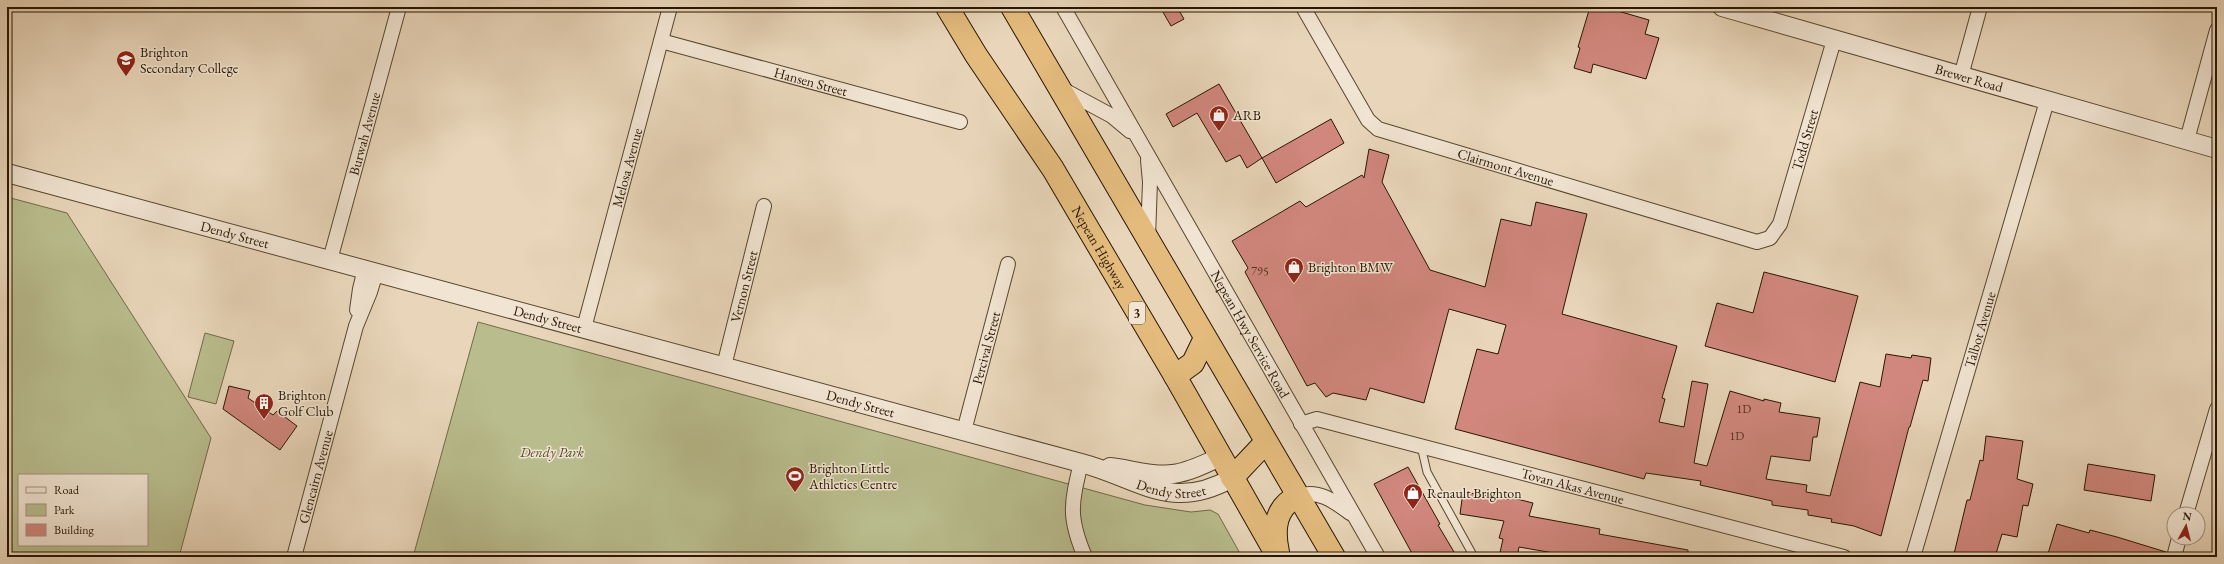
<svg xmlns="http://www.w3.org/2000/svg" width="2224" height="564" viewBox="0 0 2224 564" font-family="'EB Garamond',serif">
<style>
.green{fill:#b9bd8e;stroke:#706a47;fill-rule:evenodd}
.building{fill:#d1877d;stroke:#281600}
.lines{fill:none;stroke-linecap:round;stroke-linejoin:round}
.service-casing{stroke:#58462e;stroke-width:9}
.minor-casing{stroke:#58462e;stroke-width:16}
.tertiary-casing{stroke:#58462e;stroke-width:20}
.trunk-casing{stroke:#281600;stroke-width:24}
.service{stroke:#f1e4d2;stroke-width:7}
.minor{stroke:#f1e4d2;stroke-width:14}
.tertiary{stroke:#f1e4d2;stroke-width:18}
.trunk{stroke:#e4bb7d;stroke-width:22}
.labels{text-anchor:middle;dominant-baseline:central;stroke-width:3;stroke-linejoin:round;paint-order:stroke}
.number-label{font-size:12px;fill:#52321f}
.shield{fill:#f1e4d2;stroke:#64543f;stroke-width:1}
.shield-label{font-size:13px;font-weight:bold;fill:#281600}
.poi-label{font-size:14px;fill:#281600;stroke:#f1e4d2;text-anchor:start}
.street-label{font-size:14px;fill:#281600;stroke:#f1e4d2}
.park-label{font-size:14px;font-style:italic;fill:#54482b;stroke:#f1e4d2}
</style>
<rect width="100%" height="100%" fill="#e9d6ba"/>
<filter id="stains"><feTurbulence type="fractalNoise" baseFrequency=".005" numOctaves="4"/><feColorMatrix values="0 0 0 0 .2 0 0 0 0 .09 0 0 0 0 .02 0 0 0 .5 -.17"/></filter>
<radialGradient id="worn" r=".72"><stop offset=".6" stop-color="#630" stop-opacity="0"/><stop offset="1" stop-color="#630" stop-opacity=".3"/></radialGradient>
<path class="green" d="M 7,197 L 67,213 L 211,438 L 179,557 L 7,557 ZM 19,475 L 147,475 L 147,545 L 19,545 Z
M 478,322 L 1145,505 L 1191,512 L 1210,510 L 1218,514 L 1242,557 L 413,557 Z
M 205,333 L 234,341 L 216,404 L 188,397 Z"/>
<path class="building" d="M 1160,7 L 1177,7 L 1184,19 L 1171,26 Z
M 1590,7 L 1599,10 L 1599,7 L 1620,7 L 1618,11 L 1649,20 L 1645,34 L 1659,38 L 1646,79 L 1593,64 L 1591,73 L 1574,68 L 1580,48 L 1578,47 Z
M 1219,84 L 1262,158 L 1247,168 L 1240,155 L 1226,162 L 1197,113 L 1173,127 L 1166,114 Z
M 1331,119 L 1344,143 L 1276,183 L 1262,158 Z
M 1369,149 L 1389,155 L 1382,182 L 1430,270 L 1485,287 L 1501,219 L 1531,226 L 1536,202 L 1587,214 L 1562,314 L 1677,346 L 1662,398 L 1665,399 L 1659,422 L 1684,427 L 1692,381 L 1708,384 L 1694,463 L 1707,466 L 1730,391 L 1764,401 L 1764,399 L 1781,403 L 1779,412 L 1820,418 L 1817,437 L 1813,437 L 1810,461 L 1771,456 L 1766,479 L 1807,485 L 1806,492 L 1830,496 L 1860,382 L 1880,387 L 1886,354 L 1911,358 L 1912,355 L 1931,358 L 1928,381 L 1923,380 L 1910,427 L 1909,427 L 1881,536 L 1854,526 L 1831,522 L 1832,519 L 1808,515 L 1808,510 L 1772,505 L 1772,501 L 1700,485 L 1701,481 L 1646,473 L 1644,479 L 1455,429 L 1477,349 L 1498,354 L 1506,325 L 1449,309 L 1424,403 L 1370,388 L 1366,400 L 1333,393 L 1326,397 L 1315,383 L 1307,386 L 1245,272 L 1248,268 L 1232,241 L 1300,201 L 1306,207 L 1362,175 L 1364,178 Z
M 1764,272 L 1858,296 L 1835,382 L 1705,346 L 1717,303 L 1753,313 Z
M 229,386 L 250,391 L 248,398 L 273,415 L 277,411 L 297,426 L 280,450 L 223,409 Z
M 1986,436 L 2023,441 L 2017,479 L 2033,484 L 2028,506 L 2023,505 L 2017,537 L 2002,534 L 1995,557 L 1964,557 L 1954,554 L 1967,500 L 1970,500 L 1980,460 L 1983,461 Z
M 2088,464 L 2155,475 L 2151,501 L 2084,490 Z
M 1408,467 L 1440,524 L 1438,525 L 1457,557 L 1414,557 L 1374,484 Z
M 1463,492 L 1509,499 L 1509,497 L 1533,503 L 1529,516 L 1600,529 L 1599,534 L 1688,550 L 1688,557 L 1565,557 L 1565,555 L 1519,547 L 1517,557 L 1499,557 L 1503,539 L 1499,538 L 1504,521 L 1460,514 Z
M 2057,524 L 2089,533 L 2090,530 L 2117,537 L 2166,552 L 2166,557 L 2047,557 Z"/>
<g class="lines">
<g class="service-casing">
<path id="service" d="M 1421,446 L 1427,472 L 1474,557"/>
</g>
<g class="minor-casing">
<g id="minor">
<path id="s1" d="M 1063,7 L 1378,557"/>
<path id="s2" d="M 1303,7 L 1368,120 L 1378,129 L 1757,242 L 1770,238 L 1780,224 L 1834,40"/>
<path id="s3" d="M 661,41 L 960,122"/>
<path d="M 1961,76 L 1980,7"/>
<path d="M 1062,89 L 1112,116 L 1130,131"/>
<path d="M 2187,140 L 2217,30"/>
<path d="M 1148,160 L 1150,182 L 1148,237"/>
<path id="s4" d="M 330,260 L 399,7"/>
<path d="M 357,310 L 360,289 L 365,269"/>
<path id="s5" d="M 584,328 L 670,7"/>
<path id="s6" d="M 724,366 L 764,206"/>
<path id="s7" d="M 1301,424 L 1317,419 L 1844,557"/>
<path id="s8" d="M 964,431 L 1008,264"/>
<path d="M 1081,463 C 1071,504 1068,517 1085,557"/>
<path d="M 1298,496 C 1318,489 1334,501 1350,513"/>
<path d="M 2186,514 L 2217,409"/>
<path id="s9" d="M 294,557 L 356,326 L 370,292 L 376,272"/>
<path id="s10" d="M 1913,557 L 2047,101"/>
<path d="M 2174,557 L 2179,538"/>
</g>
</g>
<g class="tertiary-casing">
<g id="tertiary">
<path id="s11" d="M 1722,7 L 2217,149"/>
<path id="s12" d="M 7,173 L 1081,463 C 1139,478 1170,513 1232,478"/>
<path d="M 1110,467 C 1130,469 1153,477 1173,474 C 1189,472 1205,464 1220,457"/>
</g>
</g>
<g class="trunk-casing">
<g id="trunk">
<path id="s13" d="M 947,7 L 976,55 L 1053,169 L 1175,376 L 1278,557"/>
<path d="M 1012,7 L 1334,557"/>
<path d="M 1175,376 L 1193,363 L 1205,338"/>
<path d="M 1232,478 L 1266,442"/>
<path d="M 1278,552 C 1273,529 1275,507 1298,496"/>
</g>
</g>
<use href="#service" class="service"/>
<use href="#minor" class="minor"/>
<use href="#tertiary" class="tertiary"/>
<use href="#trunk" class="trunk"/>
</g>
<defs>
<g id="school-pin" transform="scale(1)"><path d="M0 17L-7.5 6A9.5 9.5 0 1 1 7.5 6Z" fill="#8f2418" stroke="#f1e4d2"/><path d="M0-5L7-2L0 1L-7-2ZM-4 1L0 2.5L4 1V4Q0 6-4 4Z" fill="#fff"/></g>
<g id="shop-pin" transform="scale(1)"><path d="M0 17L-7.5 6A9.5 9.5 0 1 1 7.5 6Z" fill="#8f2418" stroke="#f1e4d2"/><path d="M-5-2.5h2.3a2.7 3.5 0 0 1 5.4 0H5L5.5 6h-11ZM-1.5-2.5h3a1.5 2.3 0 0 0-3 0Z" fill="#fff"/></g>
<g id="building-pin" transform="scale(1)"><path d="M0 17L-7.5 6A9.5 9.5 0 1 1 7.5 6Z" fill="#8f2418" stroke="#f1e4d2"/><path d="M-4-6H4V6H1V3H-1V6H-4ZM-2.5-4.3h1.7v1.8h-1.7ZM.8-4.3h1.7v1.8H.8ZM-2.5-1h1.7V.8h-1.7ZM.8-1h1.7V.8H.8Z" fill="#fff"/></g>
<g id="stadium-pin" transform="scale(1)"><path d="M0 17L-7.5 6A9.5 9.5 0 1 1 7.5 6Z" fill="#8f2418" stroke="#f1e4d2"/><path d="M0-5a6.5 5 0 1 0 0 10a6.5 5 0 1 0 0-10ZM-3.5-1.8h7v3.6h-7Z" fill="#fff"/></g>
</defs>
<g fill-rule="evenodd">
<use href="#school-pin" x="126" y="60"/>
<use href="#shop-pin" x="1219" y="115"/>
<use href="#shop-pin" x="1294" y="267"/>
<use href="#building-pin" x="264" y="403"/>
<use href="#stadium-pin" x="795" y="476"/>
<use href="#shop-pin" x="1413" y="493"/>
</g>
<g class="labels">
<g class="number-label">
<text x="1260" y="271">795</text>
<text x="1744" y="409">1D</text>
<text x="1737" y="436">1D</text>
</g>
<rect class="shield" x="1129" y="302" width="16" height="22" rx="3"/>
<g class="shield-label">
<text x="1137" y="313">3</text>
</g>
<g class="poi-label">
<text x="140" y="52">Brighton<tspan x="140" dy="16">Secondary College</tspan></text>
<text x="1233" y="115">ARB</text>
<text x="1308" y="267">Brighton BMW</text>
<text x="278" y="395">Brighton<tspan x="278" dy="16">Golf Club</tspan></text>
<text x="809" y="468">Brighton Little<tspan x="809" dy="16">Athletics Centre</tspan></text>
<text x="1427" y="493">Renault Brighton</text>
</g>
<g class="street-label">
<text stroke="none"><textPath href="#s11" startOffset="257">Brewer Road</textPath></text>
<text stroke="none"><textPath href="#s3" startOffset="155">Hansen Street</textPath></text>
<text stroke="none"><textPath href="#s4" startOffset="131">Burwah Avenue</textPath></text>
<text stroke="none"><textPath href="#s2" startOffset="658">Todd Street</textPath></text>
<text stroke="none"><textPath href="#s5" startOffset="166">Melosa Avenue</textPath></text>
<text stroke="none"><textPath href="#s2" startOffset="277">Clairmont Avenue</textPath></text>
<text stroke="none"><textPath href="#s12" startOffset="236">Dendy Street</textPath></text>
<text stroke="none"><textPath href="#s13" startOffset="285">Nepean Highway</textPath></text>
<text stroke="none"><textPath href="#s6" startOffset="82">Vernon Street</textPath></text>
<text stroke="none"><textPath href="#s12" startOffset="560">Dendy Street</textPath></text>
<text stroke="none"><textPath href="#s10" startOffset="237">Talbot Avenue</textPath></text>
<text stroke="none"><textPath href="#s1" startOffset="377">Nepean Hwy Service Road</textPath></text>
<text stroke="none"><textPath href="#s8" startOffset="86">Percival Street</textPath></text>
<text stroke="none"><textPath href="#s12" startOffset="884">Dendy Street</textPath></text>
<text stroke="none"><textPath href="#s9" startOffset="83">Glencairn Avenue</textPath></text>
<text stroke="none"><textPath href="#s12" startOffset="1207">Dendy Street</textPath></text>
<text stroke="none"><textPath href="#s7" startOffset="281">Tovan Akas Avenue</textPath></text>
</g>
<g class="park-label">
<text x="552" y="452">Dendy Park</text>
</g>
</g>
<rect width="2224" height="564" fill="none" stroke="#e9d6ba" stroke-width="24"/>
<rect x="8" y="8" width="2208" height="548" fill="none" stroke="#281600" stroke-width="2"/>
<rect x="12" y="12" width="2200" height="540" fill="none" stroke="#281600"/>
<rect x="18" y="474" width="130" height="72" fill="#f1e4d2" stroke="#a1927e"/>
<rect x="26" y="487" width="20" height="6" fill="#f1e4d2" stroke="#a1927e"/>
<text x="54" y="494" font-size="12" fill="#281600">Road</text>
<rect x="26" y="504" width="20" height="12" fill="#b9bd8e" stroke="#a1927e"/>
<text x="54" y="514" font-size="12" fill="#281600">Park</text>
<rect x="26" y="524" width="20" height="12" fill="#d1877d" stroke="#a1927e"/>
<text x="54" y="534" font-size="12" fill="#281600">Building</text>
<g transform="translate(2186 526) rotate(7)"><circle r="19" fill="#f1e4d2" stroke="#a1927e"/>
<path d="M0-3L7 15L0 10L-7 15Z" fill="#8f2418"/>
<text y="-6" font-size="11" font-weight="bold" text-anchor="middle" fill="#281600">N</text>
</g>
<rect width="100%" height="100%" filter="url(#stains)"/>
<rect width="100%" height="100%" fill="url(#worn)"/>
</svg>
